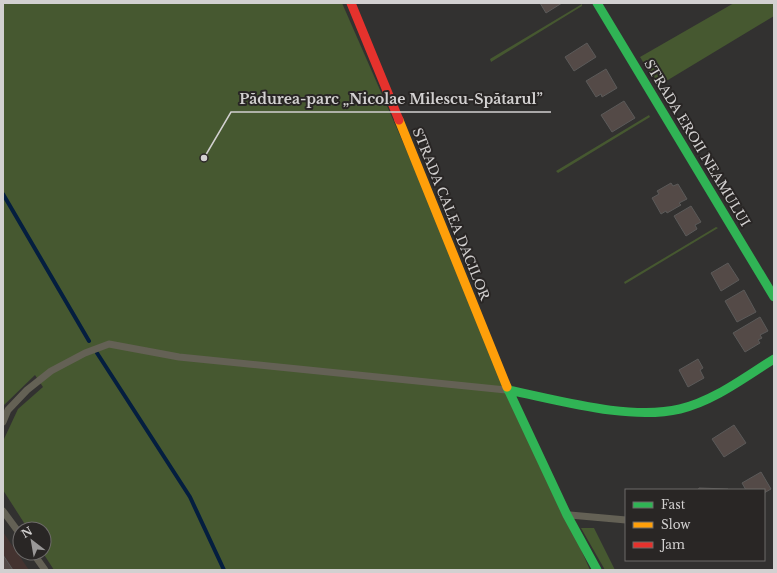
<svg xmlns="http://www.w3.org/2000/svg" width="777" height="573" viewBox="0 0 777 573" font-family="'Libre Baskerville',serif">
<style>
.commercial{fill:#443330}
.green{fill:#465830}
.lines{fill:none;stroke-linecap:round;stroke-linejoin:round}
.stream{stroke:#041e3f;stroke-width:4}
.building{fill:#544a47;stroke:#5b5a59}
.lane{stroke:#646155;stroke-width:7}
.fast{stroke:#30b455;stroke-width:9}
.slow{stroke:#ff9f0a;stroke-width:9}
.jam{stroke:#e5322d;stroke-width:9}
.labels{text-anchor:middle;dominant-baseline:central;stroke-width:4;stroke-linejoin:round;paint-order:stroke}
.street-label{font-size:13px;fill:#d2d0d0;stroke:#292625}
.leader{fill:none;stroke:#d2d0d0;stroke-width:1.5}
.callout-dot{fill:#d2d0d0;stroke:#292625;stroke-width:1.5}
.callout-label{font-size:14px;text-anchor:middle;font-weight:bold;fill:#d2d0d0;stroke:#292625;stroke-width:4;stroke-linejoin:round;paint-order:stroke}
</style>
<rect width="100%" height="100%" fill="#323130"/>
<path class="commercial" d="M 3,532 L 29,570 L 3,570 Z"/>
<path class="green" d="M 3,3 L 342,3 L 590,570 L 54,570 L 43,553 L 44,529 L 28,529 L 3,490 L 4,439 L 18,409 L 43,387 L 35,375 L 3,406 Z
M 734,3 L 774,3 L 774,16 L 658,86 L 640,57 Z
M 582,4 L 582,6 L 491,62 L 490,59 Z
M 649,115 L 650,117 L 558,173 L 556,171 Z
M 716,227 L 718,228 L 625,284 L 624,282 Z
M 581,528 L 594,528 L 615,570 L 605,570 Z"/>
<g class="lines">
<path class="stream" d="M 3,194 L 89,341
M 97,353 L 190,497 L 224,570"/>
</g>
<path class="building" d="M 540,3 L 562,3 L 546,13 Z
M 587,43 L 596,57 L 574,71 L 565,57 Z
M 606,69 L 617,88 L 602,97 L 601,94 L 596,97 L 586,81 Z
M 624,101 L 635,118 L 612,132 L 601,115 Z
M 671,183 L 673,186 L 678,184 L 687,199 L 679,203 L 681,205 L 667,213 L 666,211 L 661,214 L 652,198 L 659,194 L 657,191 Z
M 691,206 L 701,222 L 695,225 L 697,229 L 686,236 L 674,216 Z
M 728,263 L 739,280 L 721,291 L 711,273 Z
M 744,290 L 756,312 L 737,322 L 725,301 Z
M 760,317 L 768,331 L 760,335 L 762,338 L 758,340 L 760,343 L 745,352 L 733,333 Z
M 698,359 L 703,368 L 700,370 L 704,378 L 688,387 L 679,370 Z
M 734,425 L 746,443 L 724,457 L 712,439 Z
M 761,472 L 771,489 L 764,493 L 764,490 L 746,490 L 742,483 Z
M 699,488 L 728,489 L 728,490 L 698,490 Z
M 3,555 L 13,570 L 3,570 Z"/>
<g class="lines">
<path class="lane" d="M 3,422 L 8,410 L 27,390 L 51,371 L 85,353 L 109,344 L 179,357 L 506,390
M 3,511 L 20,534
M 570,515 L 626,520
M 33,553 L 45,570"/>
<path class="fast" d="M 597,3 L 774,297
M 507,387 L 567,515 L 597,570
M 508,390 C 558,400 630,421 680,409 C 714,401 745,377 774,359"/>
<path class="slow" d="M 399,120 L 507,387"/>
<path class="jam" d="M 351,3 L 399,120"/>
</g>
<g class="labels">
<g class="street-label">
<text transform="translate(697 143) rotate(59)">STRADA EROII NEAMULUI</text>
<text transform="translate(451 214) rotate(68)">STRADA CALEA DACILOR</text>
</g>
</g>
<path class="leader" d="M204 158L231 112H551"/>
<circle class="callout-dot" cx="204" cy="158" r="4"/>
<g class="callout-label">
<text x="391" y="104">Pădurea-parc „Nicolae Milescu-Spătarul”</text>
</g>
<rect width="777" height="573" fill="none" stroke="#d2d0d0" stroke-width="8"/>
<rect x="625" y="489" width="140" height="72" fill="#292625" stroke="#6d6a69"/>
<rect x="633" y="502" width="20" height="6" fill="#30b455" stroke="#6d6a69"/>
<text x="661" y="509" font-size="12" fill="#d2d0d0">Fast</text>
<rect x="633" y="522" width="20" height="6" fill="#ff9f0a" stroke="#6d6a69"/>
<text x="661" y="529" font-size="12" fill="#d2d0d0">Slow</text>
<rect x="633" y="542" width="20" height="6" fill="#e5322d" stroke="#6d6a69"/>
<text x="661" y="549" font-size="12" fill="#d2d0d0">Jam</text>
<g transform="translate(32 541) rotate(329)"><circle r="19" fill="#292625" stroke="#6d6a69"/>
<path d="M0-3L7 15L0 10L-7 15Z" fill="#9a9898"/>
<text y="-6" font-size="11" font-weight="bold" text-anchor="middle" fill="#d2d0d0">N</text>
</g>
</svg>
